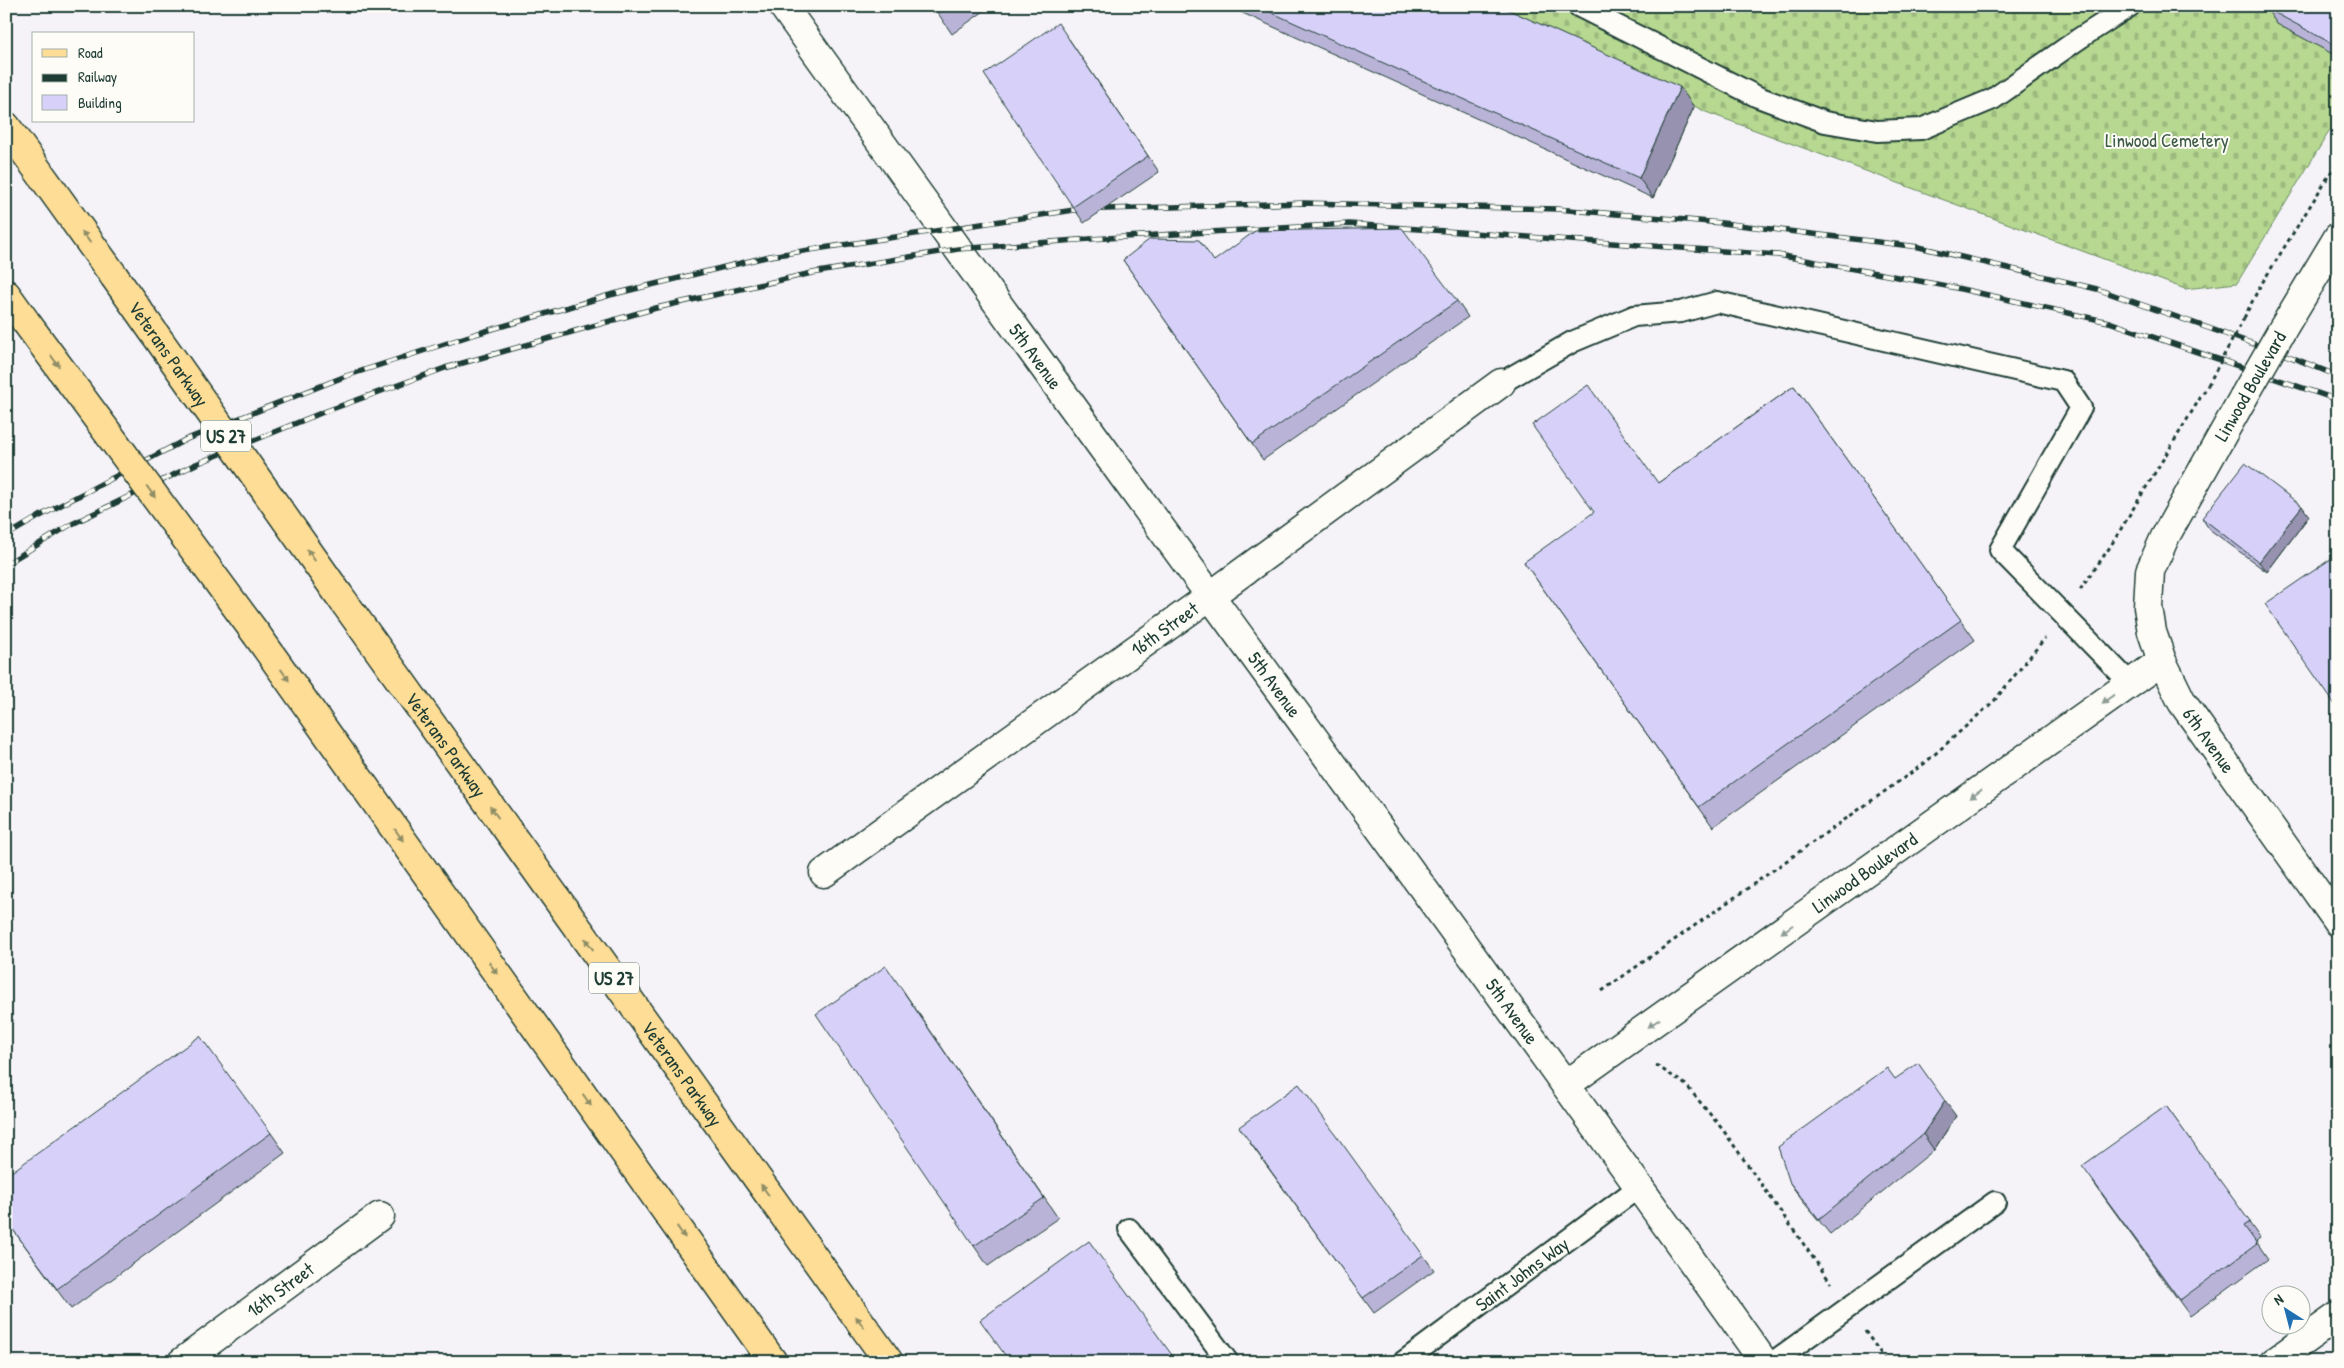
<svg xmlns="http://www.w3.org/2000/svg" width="2344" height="1368" viewBox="0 0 2344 1368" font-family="'Patrick Hand',sans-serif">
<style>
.cemetery{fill:url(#cemetery-stones);stroke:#6a8a62}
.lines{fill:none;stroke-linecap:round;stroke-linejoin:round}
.lane-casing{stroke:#1f3d34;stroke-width:24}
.street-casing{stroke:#1f3d34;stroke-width:31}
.secondary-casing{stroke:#1f3d34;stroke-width:31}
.primary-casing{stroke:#1f3d34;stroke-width:31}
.path{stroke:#1f3d34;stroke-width:3;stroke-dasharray:4 4;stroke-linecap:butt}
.lane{stroke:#fdfcf7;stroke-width:20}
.street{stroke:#fdfcf7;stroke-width:28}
.secondary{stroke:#fdfcf7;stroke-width:28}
.primary{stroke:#fedd96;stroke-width:28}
.rail-casing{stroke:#1f3d34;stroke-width:5.5}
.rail{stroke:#fdfcf7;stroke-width:4;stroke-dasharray:11;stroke-linecap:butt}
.secondary-bridge-casing{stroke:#1f3d34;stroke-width:31;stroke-linecap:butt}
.primary-bridge-casing{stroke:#1f3d34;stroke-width:31;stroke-linecap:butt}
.path-bridge{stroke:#1f3d34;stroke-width:3;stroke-dasharray:4 4;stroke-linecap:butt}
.secondary-bridge{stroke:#fdfcf7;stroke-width:28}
.primary-bridge{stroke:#fedd96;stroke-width:28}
.wall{fill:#b9b4d7;stroke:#1f3d34}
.shaded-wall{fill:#9692af;stroke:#1f3d34}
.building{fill:#d7d1fa;stroke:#1f3d34}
.oneway{fill:#8e8d65}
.oneway2{fill:#8e9c96}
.labels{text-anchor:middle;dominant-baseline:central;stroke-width:4;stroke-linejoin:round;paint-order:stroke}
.shield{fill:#fdfcf7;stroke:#62766e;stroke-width:1}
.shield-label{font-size:18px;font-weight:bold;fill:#1f3d34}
.park-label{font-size:19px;fill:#3d5c47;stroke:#fdfcf7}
.street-label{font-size:19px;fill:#1f3d34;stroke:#fdfcf7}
</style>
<defs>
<pattern id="cemetery-stones" width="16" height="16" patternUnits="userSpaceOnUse" patternTransform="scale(1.25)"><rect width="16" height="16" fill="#b6d891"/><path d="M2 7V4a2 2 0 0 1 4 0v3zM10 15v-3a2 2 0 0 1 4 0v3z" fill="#9cba7e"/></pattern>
</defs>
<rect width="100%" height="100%" fill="#f5f3f8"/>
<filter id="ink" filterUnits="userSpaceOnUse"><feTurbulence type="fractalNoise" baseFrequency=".02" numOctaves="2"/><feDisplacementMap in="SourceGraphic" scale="10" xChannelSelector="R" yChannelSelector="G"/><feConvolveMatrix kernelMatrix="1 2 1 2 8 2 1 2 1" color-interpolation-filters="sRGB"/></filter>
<g filter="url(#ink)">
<path class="cemetery" d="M 1501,6 L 2338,6 L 2338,117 L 2237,283 L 2185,289 L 1706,112 Z"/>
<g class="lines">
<g class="lane-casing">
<g id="lane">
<path d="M 1578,6 L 1758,97 L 1825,122 L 1877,131 L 1921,129 L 1993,99 L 2080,38 L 2130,6"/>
<path d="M 1501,383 L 1572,342 L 1634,316 L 1681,312 L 1717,302 L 2063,381 L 2081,408 L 2000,550 L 2130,683"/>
<path d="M 1129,1229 L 1228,1362"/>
<path id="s1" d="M 1403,1362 L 1639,1187"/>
<path d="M 1773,1362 L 1995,1202"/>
</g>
</g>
<g class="street-casing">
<g id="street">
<path id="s2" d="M 824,873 L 1210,596 L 1501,383"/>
<path id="s3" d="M 182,1362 L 380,1216"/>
<path d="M 2274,1362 L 2338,1316"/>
</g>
</g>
<g class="secondary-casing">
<g id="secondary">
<path id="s4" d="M 783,6 C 1108,460 1441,907 1764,1362"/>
<path d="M 2282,330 L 2338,237"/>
<path id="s5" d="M 2243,398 L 2165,537 L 2150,571 L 2148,607 L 2152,632 L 2162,661 L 2182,702 L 2338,922"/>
<path id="s6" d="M 1567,1084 L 2162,661"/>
</g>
</g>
<g class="primary-casing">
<g id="primary">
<path d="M 6,126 L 114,276"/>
<path d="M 6,294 L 26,322"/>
<path id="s7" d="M 339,595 L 889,1362"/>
<path d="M 257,635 L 773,1362"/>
</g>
</g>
<path class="path" d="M 2244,318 L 2259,288 L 2338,161
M 2080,590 L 2110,547 L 2208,385
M 1602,991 L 1925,763 L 1994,701 L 2045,638
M 1656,1065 L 1686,1085 L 1723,1130 L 1831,1283
M 1865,1331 L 1887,1362"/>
<use href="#lane" class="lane"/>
<use href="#street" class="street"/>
<use href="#secondary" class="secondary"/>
<use href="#primary" class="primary"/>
<g class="rail-casing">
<path id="rail" d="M 6,536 L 40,516 L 187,439 L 346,376 L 472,335 L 610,295 L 770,256 L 1074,210 L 1304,203 L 1557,209 L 1722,223 L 1919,247 L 2097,289 L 2291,357 L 2338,376
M 6,564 L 70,525 L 196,464 L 321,413 L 445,368 L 656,308 L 812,273 L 958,249 L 1090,239 L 1349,224 L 1778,255 L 1952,287 L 2109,322 L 2338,400"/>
</g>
<use href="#rail" class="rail"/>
<g class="secondary-bridge-casing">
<path id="secondary-bridge" d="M 2243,398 L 2282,330"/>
</g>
<g class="primary-bridge-casing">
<g id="primary-bridge">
<path id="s8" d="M 114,276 L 339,595"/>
<path d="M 26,322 L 257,635"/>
</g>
</g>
<path class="path-bridge" d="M 2208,385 L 2244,318"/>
<use href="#secondary-bridge" class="secondary-bridge"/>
<use href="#primary-bridge" class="primary-bridge"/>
</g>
<path class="wall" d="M 933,6 L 991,6 L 952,34 Z
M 1227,6 L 1500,6 L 1694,107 L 1653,198 Z
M 2338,6 L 2338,57 L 2277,24 L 2266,8 Z
M 1069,39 L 1159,172 L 1084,223 L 1073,207 Z
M 1123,260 L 1214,261 L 1457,301 L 1468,317 L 1263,460 Z
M 1794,386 L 1975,640 L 1713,827 L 1524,562 L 1658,483 Z
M 2309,516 L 2267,572 L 2209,529 L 2202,518 Z
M 900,986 L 1058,1218 L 988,1266 L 974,1246 Z
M 1895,1079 L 1956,1116 L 1934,1150 L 1830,1234 L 1801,1199 L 1790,1183 Z
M 2166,1106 L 2260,1238 L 2256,1241 L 2268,1259 L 2190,1316 L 2093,1182 Z
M 271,1133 L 285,1153 L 71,1309 L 6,1220 L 6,1176 Z
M 1250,1143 L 1423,1255 L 1434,1270 L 1374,1313 Z"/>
<path class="shaded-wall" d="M 2338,36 L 2338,51 L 2333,44 Z
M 1680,87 L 1694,107 L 1653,198 L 1639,178 Z
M 2302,506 L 2309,516 L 2267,572 L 2259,562 Z
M 1945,1101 L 1956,1116 L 1934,1150 L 1923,1134 Z"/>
<path class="building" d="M 933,6 L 949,6 L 938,14 Z
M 1257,6 L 1500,6 L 1680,87 L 1639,178 Z
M 2267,6 L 2338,6 L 2338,36 L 2333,44 L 2266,8 Z
M 1058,23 L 1148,156 L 1073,207 L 984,74 Z
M 1402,228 L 1457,301 L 1252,444 L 1123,260 L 1150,239 L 1199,240 L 1214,261 L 1255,231 Z
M 1588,385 L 1658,483 L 1794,386 L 1961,620 L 1699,807 L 1524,562 L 1594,512 L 1532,425 Z
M 2245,463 L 2302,506 L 2259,562 L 2202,518 Z
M 2338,554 L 2338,709 L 2265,604 Z
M 886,966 L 1044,1198 L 974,1246 L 816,1014 Z
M 200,1036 L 271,1133 L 57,1289 L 6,1220 L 6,1176 Z
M 1918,1063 L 1945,1101 L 1923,1134 L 1819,1219 L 1790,1183 L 1778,1147 L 1887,1068 L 1895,1079 Z
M 1299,1084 L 1423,1255 L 1363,1298 L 1239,1127 Z
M 2166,1106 L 2250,1222 L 2244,1226 L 2257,1244 L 2180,1300 L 2082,1166 Z
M 1089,1241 L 1177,1362 L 1010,1362 L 980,1320 Z
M 386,1353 L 392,1362 L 374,1362 Z"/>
<defs><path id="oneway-solid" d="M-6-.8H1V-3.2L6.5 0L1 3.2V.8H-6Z" transform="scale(1.25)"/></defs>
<g class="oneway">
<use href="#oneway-solid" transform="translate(86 237) rotate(-126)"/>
<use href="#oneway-solid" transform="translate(55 361) rotate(54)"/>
<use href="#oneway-solid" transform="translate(151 492) rotate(54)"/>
<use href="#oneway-solid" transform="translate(311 555) rotate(-125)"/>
<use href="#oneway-solid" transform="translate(285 675) rotate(55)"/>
<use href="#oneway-solid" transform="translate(494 812) rotate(-126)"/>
<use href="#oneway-solid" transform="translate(399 835) rotate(55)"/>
<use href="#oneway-solid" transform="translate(589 944) rotate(-126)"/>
<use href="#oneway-solid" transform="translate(493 968) rotate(55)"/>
<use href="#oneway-solid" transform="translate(587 1100) rotate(55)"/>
<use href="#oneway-solid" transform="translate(765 1190) rotate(-126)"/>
<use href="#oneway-solid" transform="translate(681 1232) rotate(55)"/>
<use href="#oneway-solid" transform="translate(860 1322) rotate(-126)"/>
</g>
<g class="oneway2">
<use href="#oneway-solid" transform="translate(2108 699) rotate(144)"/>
<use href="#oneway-solid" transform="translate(1976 794) rotate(144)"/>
<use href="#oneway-solid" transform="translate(1787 929) rotate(145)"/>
<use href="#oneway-solid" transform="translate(1654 1023) rotate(145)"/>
</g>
</g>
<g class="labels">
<g class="shield">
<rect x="201" y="420.5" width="50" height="31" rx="4"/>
<rect x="589" y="962.5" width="50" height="31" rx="4"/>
</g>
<g class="shield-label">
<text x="226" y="436">US 27</text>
<text x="614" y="978">US 27</text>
</g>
<g class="park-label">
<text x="2167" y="140">Linwood Cemetery</text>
</g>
<g class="street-label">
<text stroke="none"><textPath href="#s8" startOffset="95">Veterans Parkway</textPath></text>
<text stroke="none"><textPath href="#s4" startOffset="432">5th Avenue</textPath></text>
<text transform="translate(2250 386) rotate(-60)">Linwood Boulevard</text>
<text stroke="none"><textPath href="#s2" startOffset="419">16th Street</textPath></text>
<text stroke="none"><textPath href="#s4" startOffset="838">5th Avenue</textPath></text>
<text stroke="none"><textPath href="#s5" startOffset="381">6th Avenue</textPath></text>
<text stroke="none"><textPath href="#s7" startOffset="184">Veterans Parkway</textPath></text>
<text stroke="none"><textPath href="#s6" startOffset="365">Linwood Boulevard</textPath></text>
<text stroke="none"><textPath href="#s4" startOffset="1242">5th Avenue</textPath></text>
<text stroke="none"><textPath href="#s7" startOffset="589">Veterans Parkway</textPath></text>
<text stroke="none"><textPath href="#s1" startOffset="148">Saint Johns Way</textPath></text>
<text stroke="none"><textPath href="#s3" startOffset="122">16th Street</textPath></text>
</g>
</g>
<rect width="2344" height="1368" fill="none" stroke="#fdfcf7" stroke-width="25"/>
<rect x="12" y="12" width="2319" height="1343" fill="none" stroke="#1f3d34" stroke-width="2" filter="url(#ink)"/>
<rect x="32" y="32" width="162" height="90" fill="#fdfcf7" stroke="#a4b0a9"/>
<rect x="42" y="49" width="25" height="8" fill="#fedd96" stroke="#a4b0a9"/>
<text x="78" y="58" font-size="15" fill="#1f3d34">Road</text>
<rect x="42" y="74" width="25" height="8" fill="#1f3d34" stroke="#a4b0a9"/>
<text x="78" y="82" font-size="15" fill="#1f3d34">Railway</text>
<rect x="42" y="95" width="25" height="15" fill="#d7d1fa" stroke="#a4b0a9"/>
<text x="78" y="108" font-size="15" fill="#1f3d34">Building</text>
<g transform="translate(2286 1310) rotate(324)"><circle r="24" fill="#fdfcf7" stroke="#a4b0a9"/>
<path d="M0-4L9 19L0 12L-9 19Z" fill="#1f6fb2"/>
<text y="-8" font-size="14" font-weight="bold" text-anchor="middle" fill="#1f3d34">N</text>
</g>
</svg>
